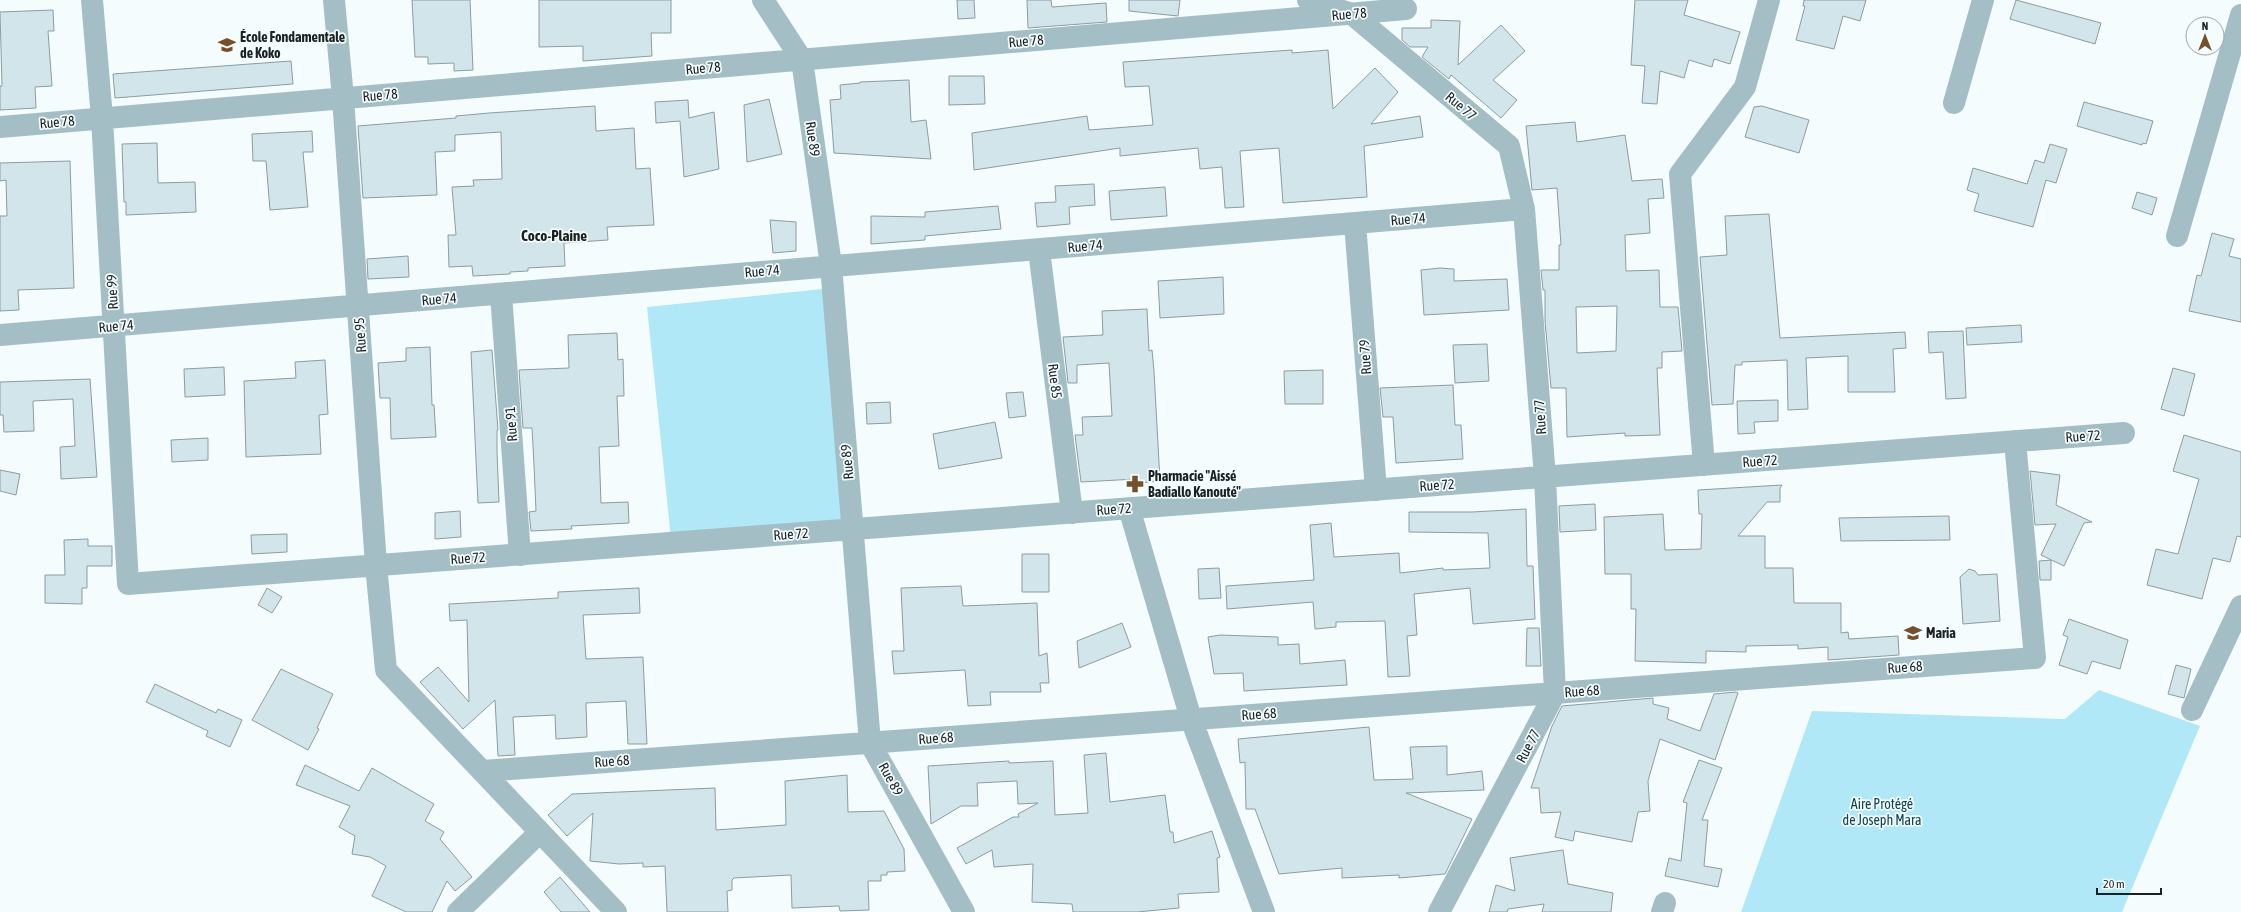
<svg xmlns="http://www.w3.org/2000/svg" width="2241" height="912" viewBox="0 0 2241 912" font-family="'Asap Condensed',sans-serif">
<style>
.green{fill:#b1e8f7}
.building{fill:#d2e5ea;stroke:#8b9da1;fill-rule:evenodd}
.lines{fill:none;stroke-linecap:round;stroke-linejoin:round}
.minor{stroke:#a3bec5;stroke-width:22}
.labels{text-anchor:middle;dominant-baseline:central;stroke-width:3.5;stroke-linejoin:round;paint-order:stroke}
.street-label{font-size:14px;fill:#1b2223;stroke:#f5fcfe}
.poi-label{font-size:14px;font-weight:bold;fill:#1b2223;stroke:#f5fcfe;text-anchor:start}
.park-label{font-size:14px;fill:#0c4652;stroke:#f5fcfe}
.neighbourhood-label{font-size:15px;font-weight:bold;fill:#1b2223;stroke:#f5fcfe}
</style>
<rect width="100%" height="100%" fill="#f5fcfe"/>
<path class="green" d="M 832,288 L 856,519 L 671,539 L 647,307 Z
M 2099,690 L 2200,726 L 2122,912 L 1741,912 L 1812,711 L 2065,719 Z"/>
<path class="building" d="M 412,0 L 470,0 L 473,70 L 454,71 L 454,63 L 428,64 L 428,57 L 415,57 Z
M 539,0 L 671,0 L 671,33 L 651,33 L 652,56 L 583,61 L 583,46 L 539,47 Z
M 957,0 L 974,0 L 975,18 L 958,19 Z
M 1027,0 L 1051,0 L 1052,7 L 1106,3 L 1107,22 L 1028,28 Z
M 1129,0 L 1180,0 L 1178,16 L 1129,11 Z
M 1635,0 L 1688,0 L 1684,15 L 1740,32 L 1730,64 L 1714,59 L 1712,67 L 1689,60 L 1684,78 L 1660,71 L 1657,104 L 1642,103 L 1645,66 L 1631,65 Z
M 1804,0 L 1866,0 L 1860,21 L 1843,16 L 1834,49 L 1796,40 L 1805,6 L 1803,6 Z
M 2016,0 L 2101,23 L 2095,44 L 2010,19 Z
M 53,10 L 54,31 L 48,31 L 52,86 L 35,87 L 36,108 L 0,110 L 0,86 L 2,86 L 0,12 Z
M 1431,20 L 1460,21 L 1458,65 L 1501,25 L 1525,51 L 1493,80 L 1517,100 L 1501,118 L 1451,75 L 1449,79 L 1422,57 L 1428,47 L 1410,47 L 1402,40 L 1402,28 L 1431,28 Z
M 1292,50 L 1292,53 L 1328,50 L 1333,109 L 1375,68 L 1398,92 L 1371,124 L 1420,116 L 1423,137 L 1364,146 L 1367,197 L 1283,203 L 1279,148 L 1240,151 L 1244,207 L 1225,208 L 1222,167 L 1200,169 L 1198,148 L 1120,156 L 1120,148 L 974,170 L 972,133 L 1087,116 L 1089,130 L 1153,125 L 1149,86 L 1125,87 L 1123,62 Z
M 291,61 L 293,84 L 115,98 L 113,74 Z
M 949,76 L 984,76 L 985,104 L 949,105 Z
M 909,80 L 911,122 L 926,120 L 931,159 L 834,153 L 830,100 L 841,99 L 840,85 L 860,83 L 860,82 Z
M 769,99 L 782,154 L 747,162 L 744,105 Z
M 688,100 L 689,118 L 714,112 L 719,169 L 684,177 L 680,121 L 656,123 L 655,102 Z
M 2084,102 L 2153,121 L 2146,144 L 2143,143 L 2142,145 L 2077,126 Z
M 595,106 L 596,131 L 634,128 L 636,169 L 650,168 L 654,225 L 607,227 L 608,240 L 564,243 L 565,266 L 528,268 L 528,271 L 510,272 L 510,274 L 473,276 L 472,266 L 449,267 L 448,235 L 456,235 L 452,187 L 474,186 L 473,180 L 502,179 L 501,132 L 455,135 L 455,151 L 435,152 L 437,195 L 363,198 L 358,126 L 456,118 L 456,116 L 489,113 Z
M 1762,106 L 1809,120 L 1799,153 L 1745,137 L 1754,107 Z
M 1575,122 L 1577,142 L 1625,135 L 1632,181 L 1662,179 L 1664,198 L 1648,199 L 1650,233 L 1625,235 L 1626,271 L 1659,270 L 1660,307 L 1678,307 L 1682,351 L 1662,352 L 1662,368 L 1657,368 L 1660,435 L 1625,436 L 1625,433 L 1567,437 L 1566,388 L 1551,388 L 1545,321 L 1545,290 L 1543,290 L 1541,270 L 1559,270 L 1559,245 L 1561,245 L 1557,188 L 1532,190 L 1526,126 ZM 1617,306 L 1616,351 L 1577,353 L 1576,307 Z
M 312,131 L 313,152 L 303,152 L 308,207 L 270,210 L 266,161 L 253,161 L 252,134 Z
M 157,143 L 158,183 L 195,182 L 196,212 L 126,215 L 126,202 L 124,202 L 122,144 Z
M 2050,144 L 2067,149 L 2056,183 L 2046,180 L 2033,227 L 1974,211 L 1979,194 L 1967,190 L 1973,168 L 2027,184 L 2035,160 L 2044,163 Z
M 70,161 L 74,288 L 18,290 L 19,310 L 0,311 L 0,216 L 7,216 L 6,180 L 0,181 L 0,163 Z
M 1094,184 L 1095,205 L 1069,207 L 1070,224 L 1037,227 L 1035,203 L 1056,202 L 1055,186 Z
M 1165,187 L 1167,216 L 1111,220 L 1109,191 Z
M 2137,192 L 2157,198 L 2152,215 L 2132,208 Z
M 998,206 L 1001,229 L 925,236 L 925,240 L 871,244 L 871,216 L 925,217 L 925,212 Z
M 1769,214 L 1780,338 L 1905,332 L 1906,348 L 1893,349 L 1895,392 L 1848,392 L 1848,356 L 1806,358 L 1808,409 L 1788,410 L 1787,360 L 1742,362 L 1742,365 L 1735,365 L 1733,404 L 1712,405 L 1700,257 L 1727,255 L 1725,216 Z
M 770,220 L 796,222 L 796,251 L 773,253 Z
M 2212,233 L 2234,239 L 2229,256 L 2241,259 L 2241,322 L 2189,311 L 2197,275 L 2201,276 Z
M 408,256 L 409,277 L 368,279 L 367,259 Z
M 1440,268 L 1454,269 L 1454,281 L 1507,279 L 1509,310 L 1424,315 L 1421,270 Z
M 1223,277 L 1224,314 L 1160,318 L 1158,281 Z
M 1147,309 L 1149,351 L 1152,350 L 1154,371 L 1160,481 L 1136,483 L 1136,479 L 1081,482 L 1075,435 L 1083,435 L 1082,417 L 1112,416 L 1109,363 L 1077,365 L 1077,383 L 1068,383 L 1063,337 L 1103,335 L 1102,311 Z
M 2021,325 L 2022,342 L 1967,345 L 1966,328 Z
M 1963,331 L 1966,398 L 1946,399 L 1943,352 L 1929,353 L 1928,332 Z
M 617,333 L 618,360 L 623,359 L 624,396 L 617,396 L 619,446 L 599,447 L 601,503 L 628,502 L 629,523 L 571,526 L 572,529 L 531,531 L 529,512 L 536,511 L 534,465 L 532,428 L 523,428 L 519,370 L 569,368 L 568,335 Z
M 1487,344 L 1489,381 L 1455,383 L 1453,345 Z
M 430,347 L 432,405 L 434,405 L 436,437 L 391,439 L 390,398 L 380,398 L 378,363 L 406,361 L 406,348 Z
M 492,350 L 498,430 L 497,430 L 497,452 L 499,502 L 478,503 L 471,352 Z
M 325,360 L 328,414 L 319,415 L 321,454 L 246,457 L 244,381 L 296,378 L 295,362 Z
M 224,367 L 225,395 L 185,397 L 184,369 Z
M 2173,368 L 2195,374 L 2184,416 L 2161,409 Z
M 1323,370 L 1323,404 L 1285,404 L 1284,371 Z
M 90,379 L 97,477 L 61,479 L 60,447 L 75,446 L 73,399 L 33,401 L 34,431 L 4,432 L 3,415 L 0,415 L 0,382 Z
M 1453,385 L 1455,425 L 1461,425 L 1463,459 L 1396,463 L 1393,417 L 1383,417 L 1380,388 Z
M 1023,392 L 1026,416 L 1009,418 L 1006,393 Z
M 1778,400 L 1778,421 L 1754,422 L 1755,433 L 1738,434 L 1737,401 Z
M 890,402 L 891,423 L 867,424 L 866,403 Z
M 995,422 L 1002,458 L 939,469 L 933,434 Z
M 2184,435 L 2241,452 L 2241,537 L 2237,536 L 2230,562 L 2213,558 L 2202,599 L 2147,585 L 2156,549 L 2178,554 L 2199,479 L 2173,471 Z
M 208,438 L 208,460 L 172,462 L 171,440 Z
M 0,470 L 20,474 L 16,495 L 0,491 Z
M 2030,471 L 2060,475 L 2056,505 L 2092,522 L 2084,523 L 2064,566 L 2041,555 L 2056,524 L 2035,525 Z
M 1782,485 L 1780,488 L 1780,502 L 1767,502 L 1738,536 L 1765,536 L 1765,568 L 1793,568 L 1794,603 L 1841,603 L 1841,633 L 1848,632 L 1849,639 L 1898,636 L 1899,655 L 1828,660 L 1828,647 L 1798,649 L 1798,645 L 1746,646 L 1746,652 L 1706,651 L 1706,663 L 1635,661 L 1636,609 L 1631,609 L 1631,574 L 1605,574 L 1604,517 L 1663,514 L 1665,550 L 1701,549 L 1702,514 L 1699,514 L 1698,490 Z
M 1595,504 L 1596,530 L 1560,532 L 1559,506 Z
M 1526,509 L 1527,566 L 1533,566 L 1535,619 L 1473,624 L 1470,588 L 1414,594 L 1417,635 L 1407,636 L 1410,676 L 1388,677 L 1385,621 L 1336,622 L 1336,627 L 1315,629 L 1313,602 L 1227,609 L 1226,586 L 1314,580 L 1310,525 L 1331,523 L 1334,557 L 1399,553 L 1400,573 L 1443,568 L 1443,570 L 1490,568 L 1488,533 L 1409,532 L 1409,512 L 1472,512 Z
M 460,511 L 461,537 L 435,539 L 435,513 Z
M 1949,516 L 1950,540 L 1841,541 L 1839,518 Z
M 287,534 L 287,552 L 252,554 L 251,535 Z
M 88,539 L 88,546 L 112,546 L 112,566 L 87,566 L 87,588 L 82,588 L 82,604 L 45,603 L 45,575 L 65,575 L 64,540 Z
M 1022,554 L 1049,554 L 1049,592 L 1022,592 Z
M 2051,560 L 2051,580 L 2040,580 L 2039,561 Z
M 1219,568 L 1221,598 L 1199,599 L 1198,569 Z
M 1969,569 L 1975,571 L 1978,575 L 1997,574 L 2000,621 L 1963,624 L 1960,577 Z
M 961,586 L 963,606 L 1037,603 L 1039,656 L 1047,653 L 1049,683 L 1040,683 L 1041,692 L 990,692 L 991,705 L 968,706 L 965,670 L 894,674 L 892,651 L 904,651 L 901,588 Z
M 267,588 L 282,597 L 272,613 L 258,605 Z
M 639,588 L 640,613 L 583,615 L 586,659 L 643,657 L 647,744 L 628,744 L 626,701 L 586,703 L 587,737 L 556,739 L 555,715 L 513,717 L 515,755 L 498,756 L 495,700 L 463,729 L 420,682 L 438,667 L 469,702 L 467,620 L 450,621 L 449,604 L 558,598 L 558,592 Z
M 2069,619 L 2128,640 L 2120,669 L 2092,661 L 2087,674 L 2059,665 L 2068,637 L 2063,635 Z
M 1122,623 L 1131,647 L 1079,668 L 1077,641 Z
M 1527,628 L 1539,628 L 1541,666 L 1526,666 Z
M 1220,635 L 1278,637 L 1278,645 L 1299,644 L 1300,664 L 1345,660 L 1347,685 L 1244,691 L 1243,673 L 1214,674 L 1208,637 Z
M 2176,665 L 2191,669 L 2184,698 L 2168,694 Z
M 281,669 L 333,694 L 317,728 L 319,729 L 308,750 L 252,720 Z
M 155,684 L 216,713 L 218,709 L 242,720 L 230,747 L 206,736 L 208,731 L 146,702 Z
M 1736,692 L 1738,693 L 1715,760 L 1660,739 L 1648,781 L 1650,811 L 1638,812 L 1632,842 L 1575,831 L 1573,841 L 1555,837 L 1561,812 L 1541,813 L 1539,788 L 1531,788 L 1552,726 L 1562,706 L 1653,698 L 1653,704 L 1669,708 L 1667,719 L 1700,731 L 1714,694 Z
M 1369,727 L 1374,780 L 1413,779 L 1410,747 L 1447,746 L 1447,775 L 1482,771 L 1484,790 L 1406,793 L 1472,819 L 1445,874 L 1399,878 L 1399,875 L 1342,878 L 1342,868 L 1279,874 L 1255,809 L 1246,809 L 1245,762 L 1240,763 L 1238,739 Z
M 1106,753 L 1110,802 L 1165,795 L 1170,832 L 1173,832 L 1174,843 L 1212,831 L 1220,857 L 1217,858 L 1219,892 L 1178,894 L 1179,908 L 1137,912 L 1073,912 L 1072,904 L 1032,902 L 1033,864 L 994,867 L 992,850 L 966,864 L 957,848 L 1013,817 L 1019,817 L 1018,814 L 1038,803 L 1018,804 L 1017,781 L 977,783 L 978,806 L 961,806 L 931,824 L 928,766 L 1009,761 L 1009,763 L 1053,761 L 1055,815 L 1088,813 L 1084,755 Z
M 1699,760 L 1722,768 L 1702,820 L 1708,820 L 1704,866 L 1722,869 L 1718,887 L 1665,876 L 1669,858 L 1681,861 L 1687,803 L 1683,802 Z
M 305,765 L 359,791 L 372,768 L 434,804 L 425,821 L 444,832 L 440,839 L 472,877 L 455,891 L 447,881 L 432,912 L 406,912 L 372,896 L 386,866 L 370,857 L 352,854 L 355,836 L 339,827 L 350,806 L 296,785 Z
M 847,775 L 848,812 L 884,811 L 904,849 L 905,871 L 887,872 L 887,875 L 881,875 L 881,881 L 868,881 L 869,910 L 840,911 L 839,906 L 792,908 L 791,875 L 734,878 L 732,880 L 732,890 L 727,891 L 728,912 L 667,912 L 665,866 L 643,867 L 643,863 L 619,864 L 590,861 L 593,813 L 567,836 L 548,815 L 572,794 L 715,788 L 716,830 L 786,825 L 785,781 Z
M 1563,850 L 1568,884 L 1613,893 L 1611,912 L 1542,912 L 1544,904 L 1508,909 L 1507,912 L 1489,912 L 1496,885 L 1515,891 L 1510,858 Z
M 560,877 L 590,912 L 561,912 L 544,892 Z"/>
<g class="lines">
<path class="minor" d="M 92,0 L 102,118 L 128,584 L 2124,433
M 334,0 L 343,98 L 376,565 L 386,670 L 616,912
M 763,0 L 802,60 L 831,265 L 870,743 L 964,912
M 1308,0 L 1352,14 L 1509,146 L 1524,209 L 1545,477 L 1555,693 L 1439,912
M 1954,103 L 1983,0
M 0,127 L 1406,9
M 1355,223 L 1376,490
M 2177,236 L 2241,15
M 1039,250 L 1072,513
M 501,294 L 520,555
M 0,335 L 1524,209
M 1704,465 L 1680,174 L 1745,87 L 1769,0
M 1129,508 L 1191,719 L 1264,912
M 2192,710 L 2241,606
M 482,771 L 2035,658 L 2015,441
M 458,912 L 540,832
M 1662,912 L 1665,903"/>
</g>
<defs>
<g id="school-bare" transform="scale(1.38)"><path d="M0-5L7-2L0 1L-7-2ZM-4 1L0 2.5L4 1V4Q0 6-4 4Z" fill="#75512b" stroke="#f5fcfe" stroke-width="2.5" paint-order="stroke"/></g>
<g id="pharmacy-bare" transform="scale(1.38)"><path d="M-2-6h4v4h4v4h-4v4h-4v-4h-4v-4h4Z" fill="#75512b" stroke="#f5fcfe" stroke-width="2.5" paint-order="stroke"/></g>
</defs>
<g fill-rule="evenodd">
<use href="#school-bare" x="227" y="45"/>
<use href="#pharmacy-bare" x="1135" y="484"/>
<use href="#school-bare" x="1913" y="633"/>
</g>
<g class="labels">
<g class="street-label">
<text transform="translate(1349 14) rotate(-5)">Rue 78</text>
<text transform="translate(1026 41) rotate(-5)">Rue 78</text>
<text transform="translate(703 68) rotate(-5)">Rue 78</text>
<text transform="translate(380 95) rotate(-5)">Rue 78</text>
<text transform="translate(1461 106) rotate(40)">Rue 77</text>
<text transform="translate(57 122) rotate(-5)">Rue 78</text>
<text transform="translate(813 139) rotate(82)">Rue 89</text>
<text transform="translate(1408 219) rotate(-5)">Rue 74</text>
<text transform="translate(1085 246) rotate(-5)">Rue 74</text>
<text transform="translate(762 271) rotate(-5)">Rue 74</text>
<text transform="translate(112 292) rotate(-93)">Rue 99</text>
<text transform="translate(439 299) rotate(-5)">Rue 74</text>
<text transform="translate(116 326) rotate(-5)">Rue 74</text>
<text transform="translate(360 335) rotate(-94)">Rue 95</text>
<text transform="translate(1365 357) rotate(-94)">Rue 79</text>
<text transform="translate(1055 381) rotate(83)">Rue 85</text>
<text transform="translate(1540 417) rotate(-94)">Rue 77</text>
<text transform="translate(511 424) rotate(-94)">Rue 91</text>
<text transform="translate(2083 436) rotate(-4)">Rue 72</text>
<text transform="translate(1760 461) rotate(-4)">Rue 72</text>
<text transform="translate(847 462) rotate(-95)">Rue 89</text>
<text transform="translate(1437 485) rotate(-4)">Rue 72</text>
<text transform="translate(1114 509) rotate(-4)">Rue 72</text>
<text transform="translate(791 534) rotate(-4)">Rue 72</text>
<text transform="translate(468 558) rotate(-4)">Rue 72</text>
<text transform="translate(1905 667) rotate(-4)">Rue 68</text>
<text transform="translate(1582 691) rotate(-4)">Rue 68</text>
<text transform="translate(1259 714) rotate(-4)">Rue 68</text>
<text transform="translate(936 738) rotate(-4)">Rue 68</text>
<text transform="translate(1528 746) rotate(-62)">Rue 77</text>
<text transform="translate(612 761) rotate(-4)">Rue 68</text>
<text transform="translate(891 779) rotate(61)">Rue 89</text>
</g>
<g class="poi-label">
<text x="240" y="37">École Fondamentale<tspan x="240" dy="16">de Koko</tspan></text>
<text x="1148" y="476">Pharmacie "Aissé<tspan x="1148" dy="16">Badiallo Kanouté"</tspan></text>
<text x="1926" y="633">Maria</text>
</g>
<g class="park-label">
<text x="1882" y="804">Aire Protégé<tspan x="1882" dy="16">de Joseph Mara</tspan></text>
</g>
<g class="neighbourhood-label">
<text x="554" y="235">Coco-Plaine</text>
</g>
</g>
<g transform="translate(2205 36)"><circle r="19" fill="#f5fcfe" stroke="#9ea5a6"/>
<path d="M0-3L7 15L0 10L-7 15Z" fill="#75512b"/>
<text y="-6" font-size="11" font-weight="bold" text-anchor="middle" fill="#1b2223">N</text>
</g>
<path d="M2097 888v6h64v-6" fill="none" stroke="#1b2223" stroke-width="2"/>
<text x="2103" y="888" font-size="12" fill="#1b2223" stroke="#f5fcfe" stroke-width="3" paint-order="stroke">20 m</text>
</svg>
